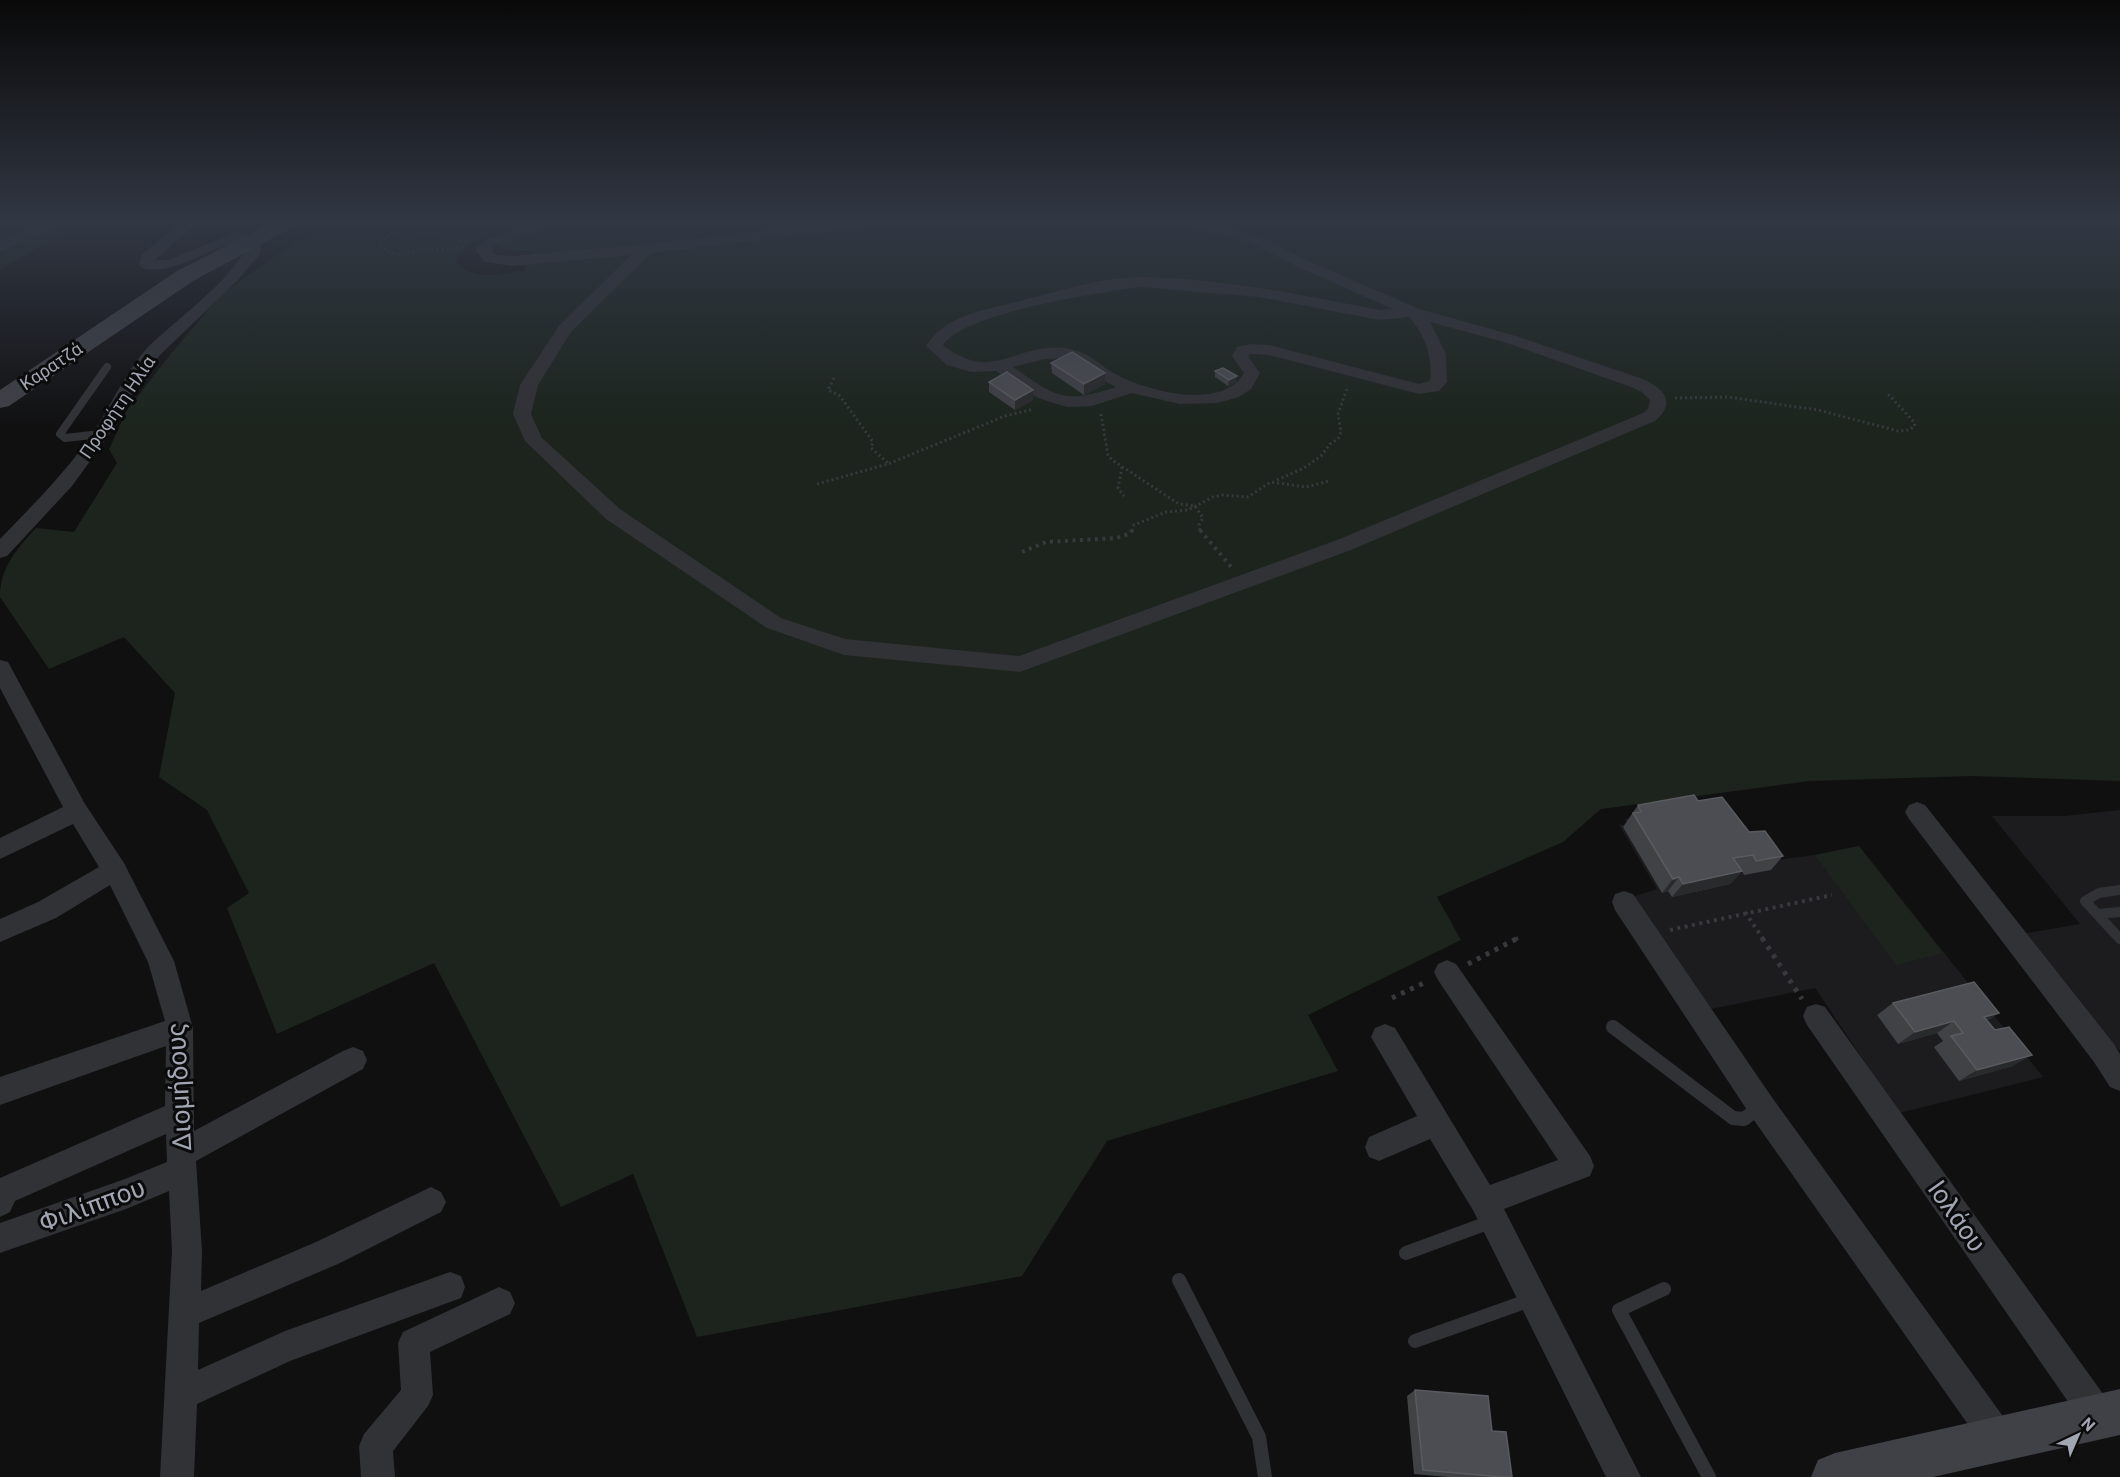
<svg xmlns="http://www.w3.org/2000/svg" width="2120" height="1477" viewBox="0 0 2120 1477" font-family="Roboto,sans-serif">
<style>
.built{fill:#1c1c1e}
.green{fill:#1c241d}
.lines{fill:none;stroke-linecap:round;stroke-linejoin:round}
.path-far2{stroke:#37393d;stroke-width:3;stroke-dasharray:2 3;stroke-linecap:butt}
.path-far1{stroke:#37393d;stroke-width:4;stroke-dasharray:3 4.5;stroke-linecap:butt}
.path{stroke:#37393d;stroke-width:5;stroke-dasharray:4 6;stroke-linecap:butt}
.lane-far2{stroke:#313236;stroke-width:8}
.lane-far1{stroke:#313236;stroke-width:10}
.lane{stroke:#313236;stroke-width:14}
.street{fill:#313236;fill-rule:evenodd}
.secondary{fill:#3f4146;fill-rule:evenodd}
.wall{fill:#414246}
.shaded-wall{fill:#292a2c}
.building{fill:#4c4d52;stroke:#595b61;stroke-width:1.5}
.labels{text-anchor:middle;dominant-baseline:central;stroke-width:6;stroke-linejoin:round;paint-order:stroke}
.far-street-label{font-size:18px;fill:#a1a6b2;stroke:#0b0b0c}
.near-street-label{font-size:26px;fill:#a1a6b2;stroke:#0b0b0c}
</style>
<rect width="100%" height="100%" fill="#101011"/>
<path class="built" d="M 1685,808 L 1768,861 L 1815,855 L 1859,846 L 2043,1077 L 1899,1113 L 1815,988 L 1711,1009 L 1632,897 L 1657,889 L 1619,825 L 1629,825 L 1625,819 Z
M 2120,810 L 2120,1051 L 2094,1031 L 2021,934 L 2080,924 L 1992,816 L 2064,816 Z"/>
<path class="green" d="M 0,222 L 82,222 L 0,270 Z
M 331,222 L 540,222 L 472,242 L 455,259 C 469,283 500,273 524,271 L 533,251 L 504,250 L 500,245 C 509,237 547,228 562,222 L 2120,222 L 2120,781 L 1971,776 L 1809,781 L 1601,809 L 1563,842 L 1437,897 L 1461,940 L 1308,1015 L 1338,1071 L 1107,1141 L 1022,1276 L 697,1337 L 633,1174 L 561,1207 L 434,963 L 277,1034 L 227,908 L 249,893 L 207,810 L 159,777 L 175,693 L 124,637 L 49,669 L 0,597 C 0,567 17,549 36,528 L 74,532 L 117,463 L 109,449 L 127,410 L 173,351 L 222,294 L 278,254 Z
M 1859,846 L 1943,953 L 1896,965 L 1815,855 Z"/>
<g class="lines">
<path class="path-far2" d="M 426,222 L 393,232 L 379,243 L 388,252 L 401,255 L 423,248 L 440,250 L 466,246
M 412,226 L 422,232 L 469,243
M 834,378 L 828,390 L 840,396 L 873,442 L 871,448 L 888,463
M 1675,398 L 1728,397 L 1818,410 L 1898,431 L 1909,430 L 1915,426 L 1914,422 L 1888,394
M 1101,414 L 1108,455 L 1112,460 L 1179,504 L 1195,506 L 1203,518 L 1199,525 L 1200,531
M 1122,467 L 1118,488 L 1124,496
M 1277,480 L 1304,468 L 1321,456 L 1330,444 L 1338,439 L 1341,432 L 1338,414 L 1348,386
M 817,484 L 888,464 L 1005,416 L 1034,409
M 1132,531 L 1134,525 L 1166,512 L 1188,510 L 1213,497 L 1222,495 L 1248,497 L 1271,482 L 1306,487 L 1329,481"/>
<path class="path-far1" d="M 1200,530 L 1232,568
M 1022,552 L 1046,542 L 1117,538 L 1131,533 L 1132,530
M 1745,912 L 1763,939
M 1670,930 L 1832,895
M 1516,939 L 1518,938"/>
<path class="path" d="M 1762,938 L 1802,999
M 1468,964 L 1518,938
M 1392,998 L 1428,981"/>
<path class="lane-far2" d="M 101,434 L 65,438 L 60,434 L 107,367"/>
<path class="lane-far1" d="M 2120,890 L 2099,893 L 2085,901 L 2120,939
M 2097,914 L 2120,912"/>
<path class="lane" d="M 1613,1027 L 1733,1118 L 1744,1119 L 1761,1106
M 1406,1253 L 1493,1221
M 1179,1280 L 1259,1437 L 1265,1477
M 1664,1289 L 1619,1310 L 1709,1477
M 1415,1341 L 1533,1299"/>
<path class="street" d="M 49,222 L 68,222 L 66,225 L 0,251 L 0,241 Z
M 182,222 L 198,222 L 155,260 L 169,260 L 234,233 C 244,233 256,234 262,242 L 260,254 L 237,281 L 160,355 L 135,389 L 107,438 L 72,486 L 7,556 L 0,558 L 0,539 C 33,505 66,472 93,433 C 112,404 126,370 150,345 C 174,322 239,274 247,244 C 223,235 179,278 142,268 L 139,265 L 142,254 Z
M 537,222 L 557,222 L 555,225 L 496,245 L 491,250 L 495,255 L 513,256 L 646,244 L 842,222 L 883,222 L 881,225 L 876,226 L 651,253 L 571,332 L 538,385 L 531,414 L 542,438 L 620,509 L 781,618 L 845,639 L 1019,656 L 1337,540 L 1643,413 L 1648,409 L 1650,400 L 1642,392 L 1631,387 L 1504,342 L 1430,322 L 1446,354 L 1447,382 L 1439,391 L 1419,394 L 1269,355 L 1251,354 L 1248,356 L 1260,373 L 1251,389 L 1239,397 L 1217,403 L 1180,404 L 1132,393 L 1092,406 L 1067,407 L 1038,398 L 996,371 L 971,372 L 947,365 L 926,346 C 945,316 980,311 1012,303 C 1054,293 1099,277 1141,277 C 1222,278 1301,295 1380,310 L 1393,309 L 1296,266 L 1251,243 L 1182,225 L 1180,222 L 1202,222 L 1261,237 L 1306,260 L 1419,309 L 1516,336 L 1643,379 C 1664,389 1677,402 1655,421 L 1351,550 L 1020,672 L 844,655 L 767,628 L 606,519 L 525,441 L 513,414 L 520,385 L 559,326 L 631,255 L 513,266 L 485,262 L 475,250 L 486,239 ZM 1140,287 L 1259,297 L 1380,320 L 1409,317 C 1425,334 1433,358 1430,381 L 1419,384 L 1269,345 L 1251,344 L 1237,347 L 1232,356 L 1244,373 C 1223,410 1152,392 1121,377 C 1100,367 1090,351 1065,348 C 1014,343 992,384 943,345 C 963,313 1101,292 1140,287 ZM 1064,358 C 1084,364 1097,378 1116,387 C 1064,404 1057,398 1013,367 L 1045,359 Z
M 0,660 L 8,662 L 85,804 L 124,863 L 174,961 L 193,1028 L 194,1131 L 343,1051 L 353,1047 L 363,1051 L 367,1060 L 363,1069 L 196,1161 L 202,1251 L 201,1291 L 316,1242 L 431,1187 L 441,1192 L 446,1202 L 441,1212 L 338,1264 L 199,1323 L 198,1370 L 285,1331 L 450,1272 L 461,1276 L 465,1287 L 461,1298 L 290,1361 L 197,1404 L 194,1477 L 160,1477 L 172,1251 L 169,1191 L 126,1209 L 0,1253 L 0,1223 L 125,1179 L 167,1162 L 166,1134 L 15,1201 L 10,1212 L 0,1217 L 0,1178 L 165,1106 L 166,1046 L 0,1105 L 0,1077 L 165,1021 L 148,962 L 110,885 L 56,918 L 0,942 L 0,919 L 38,902 L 99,867 L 73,824 L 0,859 L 0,838 L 63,807 L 0,688 Z
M 1917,802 L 1925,805 L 2114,1044 L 2120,1054 L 2120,1091 L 2110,1087 L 2094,1062 L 1909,819 L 1905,812 L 1909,805 Z
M 1624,891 L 1633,894 L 1771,1096 L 2010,1426 L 2015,1438 L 2010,1450 L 1998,1455 L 1986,1450 L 1751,1116 L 1615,910 L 1612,902 L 1615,894 Z
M 1447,960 L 1456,964 L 1590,1156 L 1594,1166 L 1590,1176 L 1504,1209 L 1641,1477 L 1606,1477 L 1474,1212 L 1430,1139 L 1379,1161 L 1369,1157 L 1365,1147 L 1369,1137 L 1417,1116 L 1371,1037 L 1375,1028 L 1385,1024 L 1395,1028 L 1490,1185 L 1558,1160 L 1438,980 L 1434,972 L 1438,964 Z
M 1816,1004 L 1825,1007 L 2111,1405 L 2115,1417 L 2111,1429 L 2099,1433 L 2087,1429 L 1807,1025 L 1803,1016 L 1807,1007 Z
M 499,1287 L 510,1292 L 515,1303 L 510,1314 L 430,1352 L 433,1395 L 428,1406 L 393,1451 L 395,1477 L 361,1477 L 359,1446 L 364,1434 L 401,1390 L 398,1343 L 403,1332 Z"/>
<path class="secondary" d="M 273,222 L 298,222 L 295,226 L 193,281 L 9,406 L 0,408 L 0,390 L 177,271 Z
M 2120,1389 L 2120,1435 L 1933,1477 L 1811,1477 L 1818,1460 L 1835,1453 Z"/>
</g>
<path class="wall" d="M 1051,363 L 1105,384 L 1084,395 L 1052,373 Z
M 1215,371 L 1236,382 L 1228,386 L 1215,377 Z
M 989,382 L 1033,390 L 1033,400 L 1015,410 L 989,392 Z
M 1698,801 L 1749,832 L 1783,856 L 1771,870 L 1744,875 L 1742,871 L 1730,884 L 1672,897 L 1668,891 L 1662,893 L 1623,827 L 1638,805 Z
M 1893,1003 L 1987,1020 L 2013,1066 L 1959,1081 L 1934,1047 L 1943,1041 L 1937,1033 L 1898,1044 L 1877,1015 Z
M 1415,1390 L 1492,1431 L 1512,1477 L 1448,1477 L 1414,1474 L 1407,1396 Z"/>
<path class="shaded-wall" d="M 1105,373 L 1105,384 L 1084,395 L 1084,384 Z
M 1237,376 L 1236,382 L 1228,386 L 1229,380 Z
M 1033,390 L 1033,400 L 1015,410 L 1015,400 Z
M 1742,871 L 1730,884 L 1672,897 L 1683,884 Z
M 1679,877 L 1668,891 L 1662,893 L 1673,879 Z
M 1999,1013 L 1981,1025 L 1984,1017 Z
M 1954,1021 L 1937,1033 L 1898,1044 L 1915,1032 Z
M 2032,1055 L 2013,1066 L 1959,1081 L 1977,1070 Z"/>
<path class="building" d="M 1072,352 L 1105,373 L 1084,384 L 1051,363 Z
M 1223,368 L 1237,376 L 1229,380 L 1215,371 Z
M 1007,372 L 1033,390 L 1015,400 L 989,382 Z
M 1694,795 L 1698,801 L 1722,797 L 1749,832 L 1765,831 L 1783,856 L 1756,861 L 1753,855 L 1733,858 L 1742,871 L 1683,884 L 1679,877 L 1673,879 L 1633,813 L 1641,812 L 1638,805 Z
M 1974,982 L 1999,1013 L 1984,1017 L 1995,1030 L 2009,1027 L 2032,1055 L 1977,1070 L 1951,1036 L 1963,1033 L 1954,1021 L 1915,1032 L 1893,1003 Z
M 1415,1390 L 1488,1396 L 1492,1431 L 1506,1432 L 1512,1477 L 1503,1477 L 1423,1470 Z"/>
<linearGradient id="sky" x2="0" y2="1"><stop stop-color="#090909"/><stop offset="0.52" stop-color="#313743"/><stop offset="1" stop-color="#313743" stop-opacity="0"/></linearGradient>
<rect width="2120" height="428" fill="url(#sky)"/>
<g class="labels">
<g class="far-street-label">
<text transform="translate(51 366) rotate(-34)">Καρατζά</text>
<text transform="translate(117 407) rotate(-56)">Προφήτη Ηλία</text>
</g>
<g class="near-street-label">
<text transform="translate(179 1087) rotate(-93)">Διομήδους</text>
<text transform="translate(92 1205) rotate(-20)">Φιλίππου</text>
<text transform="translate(1957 1216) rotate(55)">Ιολάου</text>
</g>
</g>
<g transform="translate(2078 1435) rotate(44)" stroke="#0b0b0c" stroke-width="4.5" paint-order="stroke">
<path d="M0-4.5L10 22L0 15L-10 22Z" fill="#a1a6b2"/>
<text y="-9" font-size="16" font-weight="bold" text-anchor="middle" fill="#a1a6b2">N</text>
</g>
</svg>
